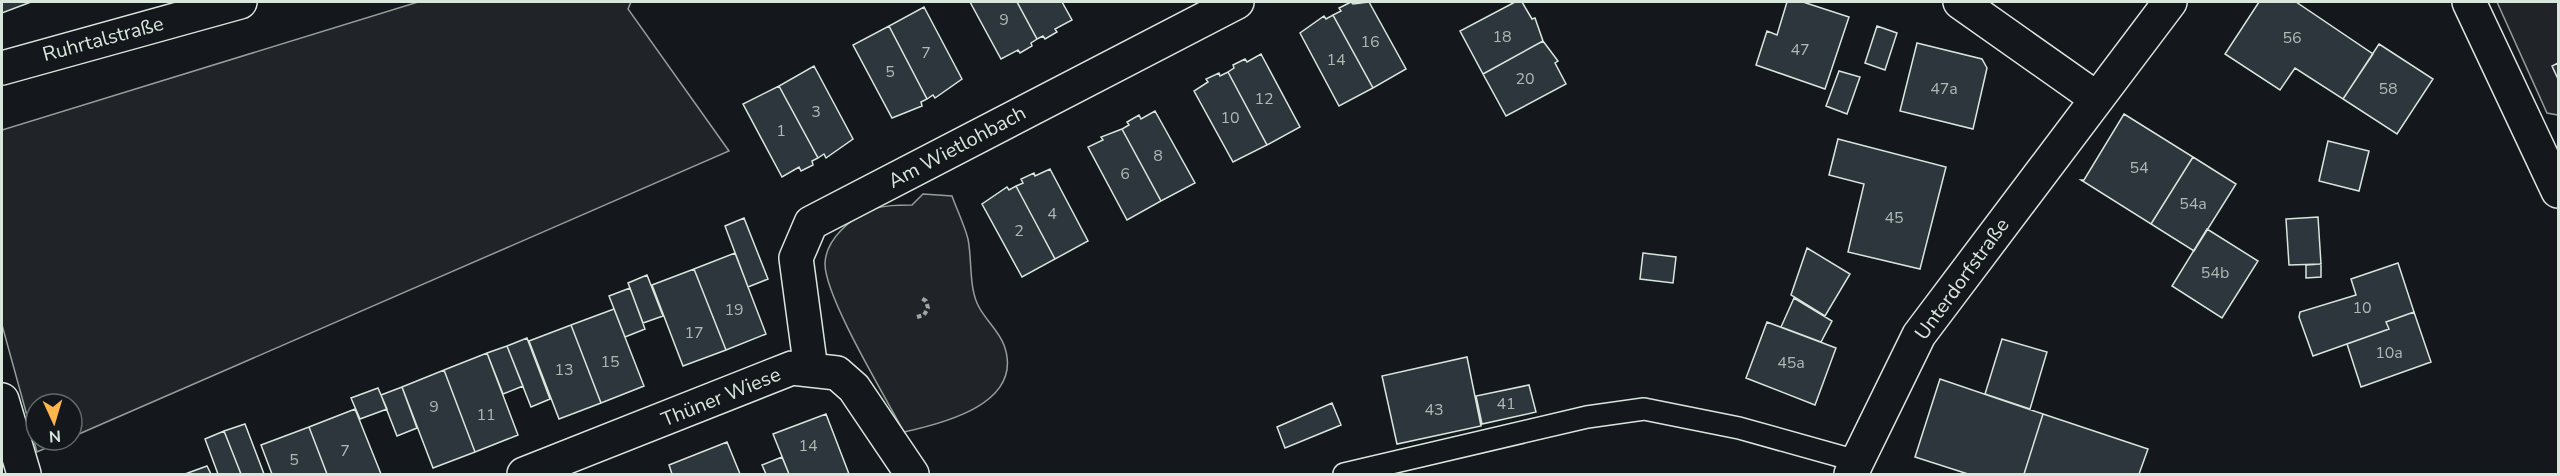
<svg xmlns="http://www.w3.org/2000/svg" width="2560" height="476" viewBox="0 0 2560 476" font-family="'Nunito Sans',sans-serif">
<style>
.green{fill:#202428;stroke:#939e99;stroke-width:1.5}
.building{fill:#2c363c;stroke:#d8e6dc;stroke-width:1.5}
.lines{fill:none;stroke-linecap:round;stroke-linejoin:round}
.service-casing{stroke:#d8e6dc;stroke-width:24}
.minor-casing{stroke:#d8e6dc;stroke-width:36}
.secondary-casing{stroke:#d8e6dc;stroke-width:36}
.path{stroke:#9da8a2;stroke-width:4;stroke-dasharray:4.5 3;stroke-linecap:butt}
.service{stroke:#14181c;stroke-width:21}
.minor{stroke:#14181c;stroke-width:33}
.secondary{stroke:#14181c;stroke-width:33}
.labels{text-anchor:middle;dominant-baseline:central;stroke-width:4.5;stroke-linejoin:round;paint-order:stroke}
.number-label{font-size:16px;fill:#adbab4}
.street-label{font-size:20px;fill:#d8e6dc;stroke:#14181c}
</style>
<rect width="100%" height="100%" fill="#14181c"/>
<path class="green" d="M 418,2 L 631,2 L 628,9 L 729,151 L 72,437 L 72,404 L 36,404 L 36,440 L 64,440 L 37,452 L 2,325 L 2,130 Z
M 2497,2 L 2558,2 L 2558,115 L 2547,113 Z
M 923,194 L 952,196 C 957,210 964,224 968,239 C 972,259 969,284 977,303 C 983,318 998,329 1004,345 C 1025,403 945,423 904,432 C 886,398 824,296 825,263 C 826,239 851,218 871,210 C 884,205 898,205 912,205 Z"/>
<path class="building" d="M 2,2 L 31,2 L 2,13 Z
M 970,2 L 1017,2 L 1037,39 L 1031,43 L 1032,46 L 1020,53 L 1018,50 L 1001,59 Z
M 1017,2 L 1062,2 L 1072,20 L 1055,29 L 1057,32 L 1045,39 L 1043,36 L 1037,39 Z
M 1351,2 L 1353,4 L 1369,2 L 1406,69 L 1373,88 L 1333,15 L 1341,11 L 1339,8 Z
M 1515,2 L 1522,2 L 1532,19 L 1535,18 L 1543,41 L 1483,74 L 1460,31 Z
M 1787,2 L 1803,2 L 1849,17 L 1825,89 L 1756,65 L 1767,31 L 1777,35 Z
M 2259,2 L 2296,2 L 2373,54 L 2343,99 L 2295,68 L 2280,90 L 2225,54 Z
M 924,7 L 962,79 L 935,98 L 933,95 L 927,99 L 889,26 Z
M 1333,15 L 1373,88 L 1339,106 L 1300,33 L 1324,16 L 1326,19 Z
M 889,26 L 927,99 L 921,102 L 922,106 L 892,118 L 853,45 Z
M 1877,26 L 1897,33 L 1885,70 L 1865,63 Z
M 1543,41 L 1558,61 L 1555,63 L 1566,84 L 1506,116 L 1483,74 Z
M 1917,43 L 1982,59 L 1987,68 L 1973,129 L 1900,111 Z
M 2379,44 L 2433,79 L 2397,134 L 2343,99 Z
M 1261,54 L 1300,127 L 1267,145 L 1228,72 L 1234,68 L 1233,65 L 1245,59 L 1247,62 Z
M 2558,63 L 2558,79 L 2552,66 Z
M 814,66 L 853,139 L 826,158 L 824,154 L 818,158 L 779,86 Z
M 1839,71 L 1860,77 L 1847,114 L 1826,106 Z
M 1228,72 L 1267,145 L 1233,162 L 1194,91 L 1208,82 L 1206,79 L 1219,73 L 1220,76 Z
M 779,86 L 818,158 L 812,161 L 813,165 L 801,171 L 799,167 L 782,177 L 743,104 Z
M 1155,111 L 1195,183 L 1161,201 L 1122,129 L 1129,125 L 1127,122 L 1139,115 L 1141,119 Z
M 2124,114 L 2193,157 L 2151,224 L 2081,180 L 2084,180 Z
M 1122,129 L 1161,201 L 1127,220 L 1088,147 L 1103,140 L 1101,137 Z
M 1838,139 L 1946,167 L 1920,269 L 1848,252 L 1864,184 L 1829,175 Z
M 2328,141 L 2369,151 L 2359,191 L 2319,181 Z
M 2193,157 L 2236,184 L 2194,251 L 2151,224 Z
M 1050,169 L 1088,241 L 1055,259 L 1016,186 L 1023,183 L 1021,179 L 1034,173 L 1035,176 Z
M 1016,186 L 1055,259 L 1022,277 L 982,204 L 1007,187 L 1009,190 Z
M 2318,217 L 2321,264 L 2289,265 L 2286,219 Z
M 744,218 L 768,279 L 748,287 L 725,226 Z
M 2207,229 L 2258,261 L 2222,318 L 2172,286 Z
M 1807,248 L 1850,274 L 1825,316 L 1791,295 Z
M 735,253 L 766,334 L 726,350 L 694,269 Z
M 1643,253 L 1676,257 L 1673,283 L 1640,279 Z
M 2398,263 L 2414,312 L 2386,322 L 2389,329 L 2313,356 L 2299,317 L 2300,312 L 2356,295 L 2351,279 Z
M 2321,264 L 2321,277 L 2306,278 L 2306,265 Z
M 694,269 L 726,350 L 683,366 L 652,285 Z
M 647,275 L 663,316 L 643,323 L 628,283 Z
M 630,288 L 645,329 L 625,337 L 609,296 Z
M 1794,298 L 1832,321 L 1821,342 L 1781,327 Z
M 614,309 L 644,386 L 601,403 L 571,325 Z
M 2414,312 L 2431,362 L 2361,387 L 2347,344 L 2389,329 L 2386,322 Z
M 1767,322 L 1836,348 L 1815,405 L 1746,378 Z
M 571,325 L 601,403 L 559,419 L 529,341 Z
M 527,338 L 550,399 L 531,407 L 507,346 Z
M 2002,339 L 2047,352 L 2030,409 L 1985,394 Z
M 507,346 L 523,386 L 503,394 L 487,353 Z
M 487,353 L 518,435 L 475,452 L 444,370 Z
M 1467,357 L 1481,426 L 1397,444 L 1382,376 Z
M 444,370 L 475,452 L 433,468 L 402,387 Z
M 1940,379 L 2043,414 L 2024,474 L 1968,474 L 1915,457 Z
M 1529,385 L 1536,412 L 1482,424 L 1476,396 Z
M 402,387 L 417,428 L 397,436 L 381,395 Z
M 378,388 L 387,409 L 360,419 L 351,398 Z
M 1332,403 L 1341,425 L 1285,448 L 1277,427 Z
M 355,409 L 381,474 L 327,474 L 309,427 Z
M 826,414 L 849,474 L 789,474 L 773,434 Z
M 2043,414 L 2148,449 L 2139,474 L 2024,474 Z
M 245,424 L 264,474 L 241,474 L 224,431 Z
M 309,427 L 327,474 L 272,474 L 261,445 Z
M 224,431 L 241,474 L 218,474 L 205,439 Z
M 727,442 L 740,474 L 672,474 L 669,465 Z
M 782,457 L 789,474 L 766,474 L 762,465 Z
M 207,466 L 211,474 L 185,474 Z"/>
<g class="lines">
<g class="service-casing">
<path id="service" d="M 1344,474 L 1587,417 L 1644,409 L 1739,428 L 1857,461"/>
</g>
<g class="minor-casing">
<path id="minor" d="M 1960,2 L 2096,98
M 2469,2 L 2558,191
M 811,370 L 796,258 L 811,223 L 1237,2
M 2,400 L 24,474
M 524,474 L 792,368 L 837,373 L 854,388 L 912,474
M 1851,474 L 1919,335 L 2170,2"/>
</g>
<g class="secondary-casing">
<path id="secondary" d="M 2,68 L 240,2"/>
</g>
<path class="path" d="M 917,317 L 924,315 L 928,308 L 926,301 L 920,297"/>
<use href="#service" class="service"/>
<use href="#minor" class="minor"/>
<use href="#secondary" class="secondary"/>
</g>
<g class="labels">
<g class="number-label">
<text x="1004" y="20">9</text>
<text x="1502" y="37">18</text>
<text x="2292" y="38">56</text>
<text x="1370" y="42">16</text>
<text x="1800" y="50">47</text>
<text x="926" y="53">7</text>
<text x="1336" y="60">14</text>
<text x="890" y="72">5</text>
<text x="1525" y="79">20</text>
<text x="1944" y="89">47a</text>
<text x="2388" y="89">58</text>
<text x="1264" y="99">12</text>
<text x="816" y="112">3</text>
<text x="1230" y="118">10</text>
<text x="781" y="131">1</text>
<text x="1158" y="156">8</text>
<text x="2139" y="168">54</text>
<text x="1125" y="174">6</text>
<text x="2193" y="204">54a</text>
<text x="1052" y="214">4</text>
<text x="1894" y="218">45</text>
<text x="1019" y="231">2</text>
<text x="2215" y="273">54b</text>
<text x="2362" y="308">10</text>
<text x="734" y="310">19</text>
<text x="694" y="333">17</text>
<text x="2389" y="353">10a</text>
<text x="610" y="362">15</text>
<text x="1791" y="363">45a</text>
<text x="564" y="370">13</text>
<text x="1506" y="404">41</text>
<text x="434" y="407">9</text>
<text x="1434" y="410">43</text>
<text x="486" y="415">11</text>
<text x="808" y="446">14</text>
<text x="345" y="451">7</text>
<text x="294" y="460">5</text>
</g>
<g class="street-label">
<text transform="translate(103 39) rotate(-15)">Ruhrtalstraße</text>
<text transform="translate(957 147) rotate(-28)">Am Wietlohbach</text>
<text transform="translate(1962 279) rotate(-54)">Unterdorfstraße</text>
<text transform="translate(721 397) rotate(-22)">Thüner Wiese</text>
</g>
</g>
<rect width="2560" height="476" fill="none" stroke="#d8e6dc" stroke-width="6"/>
<g transform="translate(54 422) rotate(176)"><circle r="28" fill="#14181c" stroke="#626a69" stroke-width="1.5"/>
<path d="M0-4.5L10 22L0 15L-10 22Z" fill="#ffb74d"/>
<text y="-9" font-size="16" font-weight="bold" text-anchor="middle" fill="#d8e6dc">N</text>
</g>
</svg>
